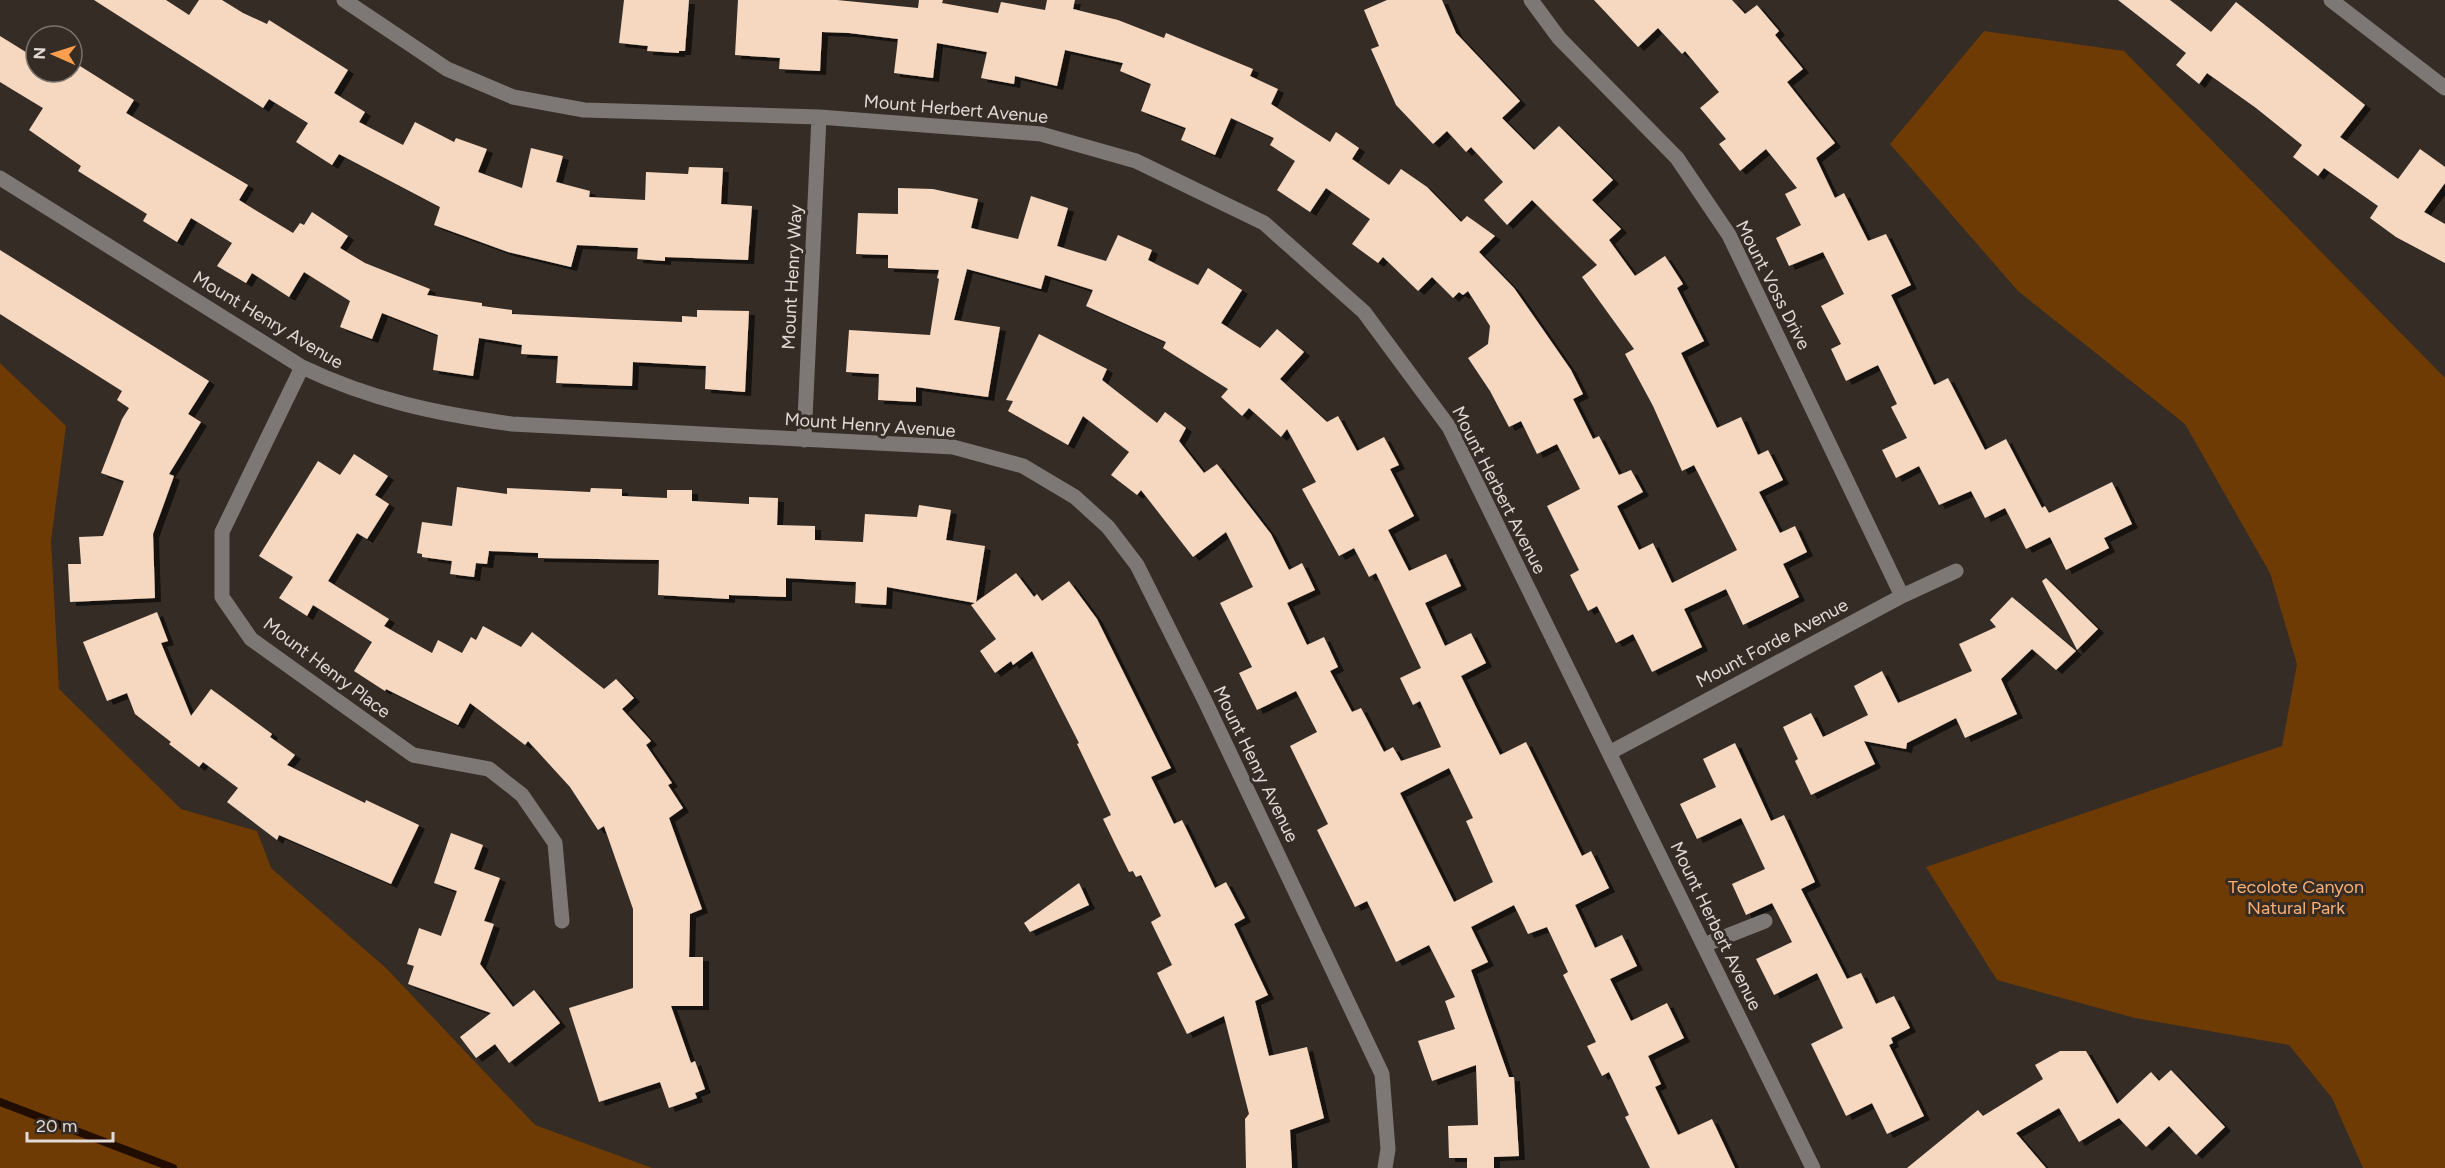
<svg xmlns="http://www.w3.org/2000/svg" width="2445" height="1168" viewBox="0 0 2445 1168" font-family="Figtree,sans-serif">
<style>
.green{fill:#6f3b04}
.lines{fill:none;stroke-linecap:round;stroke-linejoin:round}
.stream{stroke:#210c00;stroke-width:8}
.building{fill:#f6d8c1;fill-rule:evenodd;filter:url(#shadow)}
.minor{stroke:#7d7875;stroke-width:15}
.labels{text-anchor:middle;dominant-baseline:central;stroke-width:6;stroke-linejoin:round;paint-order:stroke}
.street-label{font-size:18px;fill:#e1dad6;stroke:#352c25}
.park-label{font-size:18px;fill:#fab075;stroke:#352c25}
</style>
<defs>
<filter id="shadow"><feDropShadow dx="6" dy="4" stdDeviation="0" flood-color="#0009"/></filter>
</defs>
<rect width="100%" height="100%" fill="#352c25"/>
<path class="green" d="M 1984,31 L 2124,51 L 2445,378 L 2445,1168 L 2363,1168 L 2332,1098 L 2289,1045 L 2135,1018 L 1997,980 L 1926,867 L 2282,746 L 2297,664 L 2270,573 L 2185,424 L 2018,291 L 1890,144 Z
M 0,363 L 66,426 L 51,541 L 59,689 L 181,809 L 257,831 L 271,868 L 386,968 L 535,1125 L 652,1168 L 0,1168 Z"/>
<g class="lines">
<path class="stream" d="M 0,1102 L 173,1168"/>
</g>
<path class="building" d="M 94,0 L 166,0 L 189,15 L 199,0 L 222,0 L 243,13 L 267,24 L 269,20 L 348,70 L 334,93 L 365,112 L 359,122 L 403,145 L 415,122 L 454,142 L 456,138 L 487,149 L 478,172 L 522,188 L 531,148 L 563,156 L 556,182 L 590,191 L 589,197 L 645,200 L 646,172 L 688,174 L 689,167 L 723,168 L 721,204 L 752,206 L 748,260 L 665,257 L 665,261 L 637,259 L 638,248 L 577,245 L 571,267 L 508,252 L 434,225 L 440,207 L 339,154 L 332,165 L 296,142 L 308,123 L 269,99 L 263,108 Z
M 624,0 L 689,0 L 685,51 L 679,51 L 679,53 L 647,51 L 648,46 L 619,43 Z
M 738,0 L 837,0 L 918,8 L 919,0 L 943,0 L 942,3 L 998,13 L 1001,2 L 1045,10 L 1047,0 L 1075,0 L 1073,9 L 1118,20 L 1164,38 L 1166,33 L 1253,69 L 1250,76 L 1278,89 L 1271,104 L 1330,142 L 1336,132 L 1359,148 L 1352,159 L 1389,185 L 1401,169 L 1427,187 L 1461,222 L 1467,216 L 1495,236 L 1479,252 L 1514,288 L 1571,370 L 1583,394 L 1573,399 L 1593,439 L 1599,436 L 1619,475 L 1631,470 L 1643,492 L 1617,506 L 1639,550 L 1653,543 L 1672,583 L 1737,550 L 1694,465 L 1682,471 L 1653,406 L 1625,354 L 1634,349 L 1582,277 L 1597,265 L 1532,200 L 1507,225 L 1484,200 L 1503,182 L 1471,147 L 1466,152 L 1447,131 L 1433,144 L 1396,105 L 1371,49 L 1379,46 L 1364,10 L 1387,0 L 1442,0 L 1456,33 L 1520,101 L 1502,118 L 1534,150 L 1559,126 L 1613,180 L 1592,200 L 1621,229 L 1609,240 L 1635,276 L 1665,256 L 1683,284 L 1677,288 L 1704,341 L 1681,353 L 1717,428 L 1741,417 L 1758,455 L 1768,450 L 1783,480 L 1759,492 L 1780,533 L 1795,526 L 1807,552 L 1783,564 L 1799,597 L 1743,625 L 1726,589 L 1684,609 L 1702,647 L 1652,672 L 1633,634 L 1616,643 L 1597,606 L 1588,611 L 1570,575 L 1579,570 L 1547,506 L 1580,489 L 1557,444 L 1537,454 L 1521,421 L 1509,427 L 1490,391 L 1468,358 L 1488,344 L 1490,326 L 1468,291 L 1463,295 L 1459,292 L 1453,298 L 1432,277 L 1418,291 L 1383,257 L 1378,263 L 1352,244 L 1370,219 L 1326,188 L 1310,212 L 1277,190 L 1295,161 L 1270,145 L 1274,138 L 1231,118 L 1215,155 L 1181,140 L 1186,128 L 1141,111 L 1151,84 L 1120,71 L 1123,63 L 1065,50 L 1057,86 L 1015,76 L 1014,84 L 981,78 L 987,52 L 937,43 L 933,78 L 894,73 L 898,39 L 849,33 L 822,32 L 820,71 L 779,69 L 780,58 L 735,55 Z
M 1594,0 L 1732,0 L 1745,14 L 1757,5 L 1779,31 L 1775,35 L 1803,69 L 1787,82 L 1835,143 L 1816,158 L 1835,198 L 1844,193 L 1868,241 L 1886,234 L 1911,285 L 1891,295 L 1934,385 L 1948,378 L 1985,450 L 2006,439 L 2042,508 L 2045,506 L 2049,513 L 2112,482 L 2132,524 L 2104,538 L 2109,548 L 2066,570 L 2050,537 L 2026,549 L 2005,508 L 1985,518 L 1971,491 L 1939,505 L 1919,466 L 1896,478 L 1882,450 L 1907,438 L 1891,407 L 1897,404 L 1878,365 L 1846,381 L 1831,349 L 1841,344 L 1821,306 L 1844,294 L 1823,252 L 1789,266 L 1776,238 L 1801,225 L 1785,194 L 1797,188 L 1766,149 L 1740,171 L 1719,144 L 1726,139 L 1700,108 L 1719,92 L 1685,51 L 1682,54 L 1658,28 L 1638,47 Z
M 2118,0 L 2170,0 L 2211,32 L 2236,2 L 2365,105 L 2340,137 L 2398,179 L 2420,149 L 2445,167 L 2445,183 L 2424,212 L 2445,224 L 2445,263 L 2396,237 L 2370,218 L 2378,206 L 2324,168 L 2318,176 L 2293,157 L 2302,145 L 2256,108 L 2207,73 L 2199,84 L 2176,65 L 2186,53 Z
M 0,36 L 29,54 L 31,51 L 36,55 L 36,72 L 64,72 L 72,77 L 72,61 L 134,100 L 126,113 L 248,185 L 239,200 L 293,233 L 300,223 L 304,225 L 312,212 L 348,236 L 340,248 L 365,263 L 430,289 L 427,295 L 482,303 L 482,306 L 512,310 L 512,314 L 612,319 L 682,322 L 682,316 L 697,317 L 697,310 L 749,311 L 745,392 L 705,389 L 706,366 L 633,362 L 632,386 L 556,383 L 558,356 L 521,354 L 522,345 L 479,338 L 473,376 L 433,370 L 438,335 L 382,313 L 372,339 L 340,327 L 350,301 L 304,272 L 289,297 L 252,273 L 246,283 L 217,266 L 232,243 L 191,218 L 177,242 L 143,221 L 147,214 L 78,171 L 81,166 L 29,130 L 43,108 L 0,82 Z
M 898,188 L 933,189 L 978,199 L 971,228 L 1018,239 L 1031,196 L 1068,208 L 1057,246 L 1106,261 L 1118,235 L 1152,250 L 1148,260 L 1198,285 L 1208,268 L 1242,290 L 1221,323 L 1260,348 L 1277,329 L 1304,352 L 1280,379 L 1327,422 L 1338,416 L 1357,451 L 1384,437 L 1399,465 L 1390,469 L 1414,516 L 1388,530 L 1409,571 L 1446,554 L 1461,586 L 1425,603 L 1445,646 L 1471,633 L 1486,663 L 1461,676 L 1476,707 L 1500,755 L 1526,742 L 1582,856 L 1591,851 L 1609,888 L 1575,905 L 1595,948 L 1622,935 L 1637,966 L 1610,979 L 1631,1021 L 1667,1003 L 1684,1038 L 1648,1056 L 1661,1084 L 1655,1087 L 1678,1135 L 1712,1119 L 1735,1168 L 1650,1168 L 1625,1117 L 1629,1115 L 1609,1072 L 1602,1076 L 1587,1046 L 1596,1042 L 1563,975 L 1568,972 L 1547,927 L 1528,934 L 1514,905 L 1471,927 L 1488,962 L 1471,970 L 1509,1077 L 1514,1077 L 1519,1156 L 1494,1157 L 1494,1168 L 1467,1168 L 1467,1158 L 1449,1158 L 1448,1126 L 1478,1125 L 1476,1065 L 1432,1081 L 1418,1041 L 1455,1029 L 1445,1001 L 1455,997 L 1429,945 L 1396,962 L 1367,901 L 1355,907 L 1317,830 L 1328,824 L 1290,746 L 1317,732 L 1296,691 L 1257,710 L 1239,673 L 1252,667 L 1220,603 L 1253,587 L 1226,532 L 1193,557 L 1141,490 L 1137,495 L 1111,475 L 1129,452 L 1083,416 L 1068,445 L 1008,411 L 1013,401 L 1006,400 L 1039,334 L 1107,369 L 1102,380 L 1157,423 L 1165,412 L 1186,428 L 1179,441 L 1204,473 L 1217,464 L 1271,534 L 1289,570 L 1302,563 L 1315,590 L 1287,603 L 1307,645 L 1324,637 L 1338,667 L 1330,671 L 1352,712 L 1361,708 L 1384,752 L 1393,747 L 1401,761 L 1441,747 L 1420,701 L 1413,705 L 1400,678 L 1421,668 L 1376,573 L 1369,577 L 1354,548 L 1339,556 L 1302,489 L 1316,482 L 1287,429 L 1281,437 L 1249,408 L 1242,416 L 1221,397 L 1228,389 L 1163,348 L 1166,342 L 1086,306 L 1093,290 L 1045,275 L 1041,289 L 967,269 L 954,320 L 1000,327 L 988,397 L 916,387 L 916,402 L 878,400 L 879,374 L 846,372 L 849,330 L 930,335 L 939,279 L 937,278 L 939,270 L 888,268 L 888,255 L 856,254 L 858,213 L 898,214 ZM 1449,768 L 1473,818 L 1466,821 L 1493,882 L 1454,902 L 1400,793 Z
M 0,250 L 209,381 L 188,414 L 201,422 L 169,474 L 174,476 L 153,534 L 155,598 L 70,602 L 68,564 L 81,564 L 79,537 L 103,536 L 124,481 L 101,473 L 122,419 L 129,408 L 117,400 L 122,391 L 0,314 Z
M 354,454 L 388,476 L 375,495 L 389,504 L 367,539 L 357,533 L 328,581 L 389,619 L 384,626 L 432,653 L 438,640 L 462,653 L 471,637 L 476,640 L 483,626 L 521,647 L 532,632 L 604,689 L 616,679 L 634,698 L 622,709 L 651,741 L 646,745 L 672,783 L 668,785 L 683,808 L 669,818 L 702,909 L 690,914 L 689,957 L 703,957 L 703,1006 L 671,1006 L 691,1063 L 695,1061 L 705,1089 L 695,1093 L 697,1098 L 669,1108 L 660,1082 L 599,1102 L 569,1008 L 633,988 L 633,909 L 604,826 L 598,830 L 570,787 L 528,741 L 525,745 L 470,703 L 458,725 L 386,689 L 385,691 L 354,671 L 372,642 L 313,605 L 307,616 L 279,598 L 293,577 L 259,556 L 318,461 L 340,475 Z
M 457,487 L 507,494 L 507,488 L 590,492 L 591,488 L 622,489 L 622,496 L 667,498 L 667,490 L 692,490 L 692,501 L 749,504 L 749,497 L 778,498 L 777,525 L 815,526 L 815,540 L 863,542 L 865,514 L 917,517 L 919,505 L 951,510 L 946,540 L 985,546 L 976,602 L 1016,573 L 1034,597 L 1037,594 L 1042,601 L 1069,581 L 1097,619 L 1171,768 L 1151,777 L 1174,824 L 1182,820 L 1215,888 L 1226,882 L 1245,918 L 1234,924 L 1268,995 L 1255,1001 L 1269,1056 L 1307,1047 L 1324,1118 L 1290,1130 L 1292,1168 L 1246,1168 L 1245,1119 L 1249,1114 L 1224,1016 L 1187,1034 L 1157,973 L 1172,965 L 1151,922 L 1161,916 L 1141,875 L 1136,877 L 1133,871 L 1129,872 L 1116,846 L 1103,819 L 1111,815 L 1077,744 L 1079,743 L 1032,651 L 1013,665 L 1011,661 L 995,673 L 980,651 L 996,639 L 971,605 L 975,603 L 887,587 L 886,605 L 855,603 L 856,582 L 786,578 L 786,597 L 729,595 L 729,599 L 658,595 L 659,560 L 538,558 L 538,553 L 489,551 L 487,564 L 476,563 L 474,577 L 450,574 L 452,561 L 422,557 L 422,554 L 417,553 L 422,522 L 452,526 Z
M 2046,578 L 2098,629 L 2077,650 L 2042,581 Z
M 2012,597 L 2076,651 L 2056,670 L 2032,649 L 2001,679 L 2017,714 L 1965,738 L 1956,718 L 1907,743 L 1906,749 L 1864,741 L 1875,764 L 1811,795 L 1795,761 L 1798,759 L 1783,727 L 1811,713 L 1823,737 L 1868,715 L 1854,686 L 1882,671 L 1898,703 L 1972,671 L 1959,644 L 1996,627 L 1990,620 Z
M 157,612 L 168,641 L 161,643 L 191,716 L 211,689 L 272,734 L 270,737 L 295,755 L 287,765 L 365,803 L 366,800 L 419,825 L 391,884 L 279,835 L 277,840 L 227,802 L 238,788 L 203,762 L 199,767 L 169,744 L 171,742 L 135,714 L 127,693 L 107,701 L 83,642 Z
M 1735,743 L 1771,821 L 1784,815 L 1815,882 L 1801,889 L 1847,979 L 1861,973 L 1876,1004 L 1894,996 L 1910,1028 L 1891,1038 L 1893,1043 L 1889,1045 L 1924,1116 L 1887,1134 L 1872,1103 L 1846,1116 L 1811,1044 L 1843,1028 L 1817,973 L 1774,995 L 1756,959 L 1792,942 L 1772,903 L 1746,915 L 1732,884 L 1765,869 L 1741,818 L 1697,839 L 1680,804 L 1716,787 L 1703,759 Z
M 451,833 L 483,845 L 474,869 L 500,878 L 484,921 L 494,924 L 480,964 L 513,1007 L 534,990 L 560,1023 L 509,1063 L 495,1044 L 476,1058 L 460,1037 L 491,1013 L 408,984 L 414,966 L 407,964 L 419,928 L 441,936 L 457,891 L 434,883 Z
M 1079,883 L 1089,905 L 1030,932 L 1024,923 Z
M 2060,1051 L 2086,1051 L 2117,1104 L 2151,1072 L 2159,1081 L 2171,1070 L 2225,1127 L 2196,1155 L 2169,1126 L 2146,1147 L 2119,1118 L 2079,1142 L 2059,1108 L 2016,1133 L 2046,1168 L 1907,1168 L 1978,1110 L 1983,1116 L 2043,1079 L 2035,1065 Z"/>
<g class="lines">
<path class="minor" d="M 344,0 L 447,69 L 513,97 L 584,110 L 819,117 L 1041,134 L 1136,161 L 1264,223 L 1364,312 L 1449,427 L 1813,1168
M 1531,0 L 1559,38 L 1677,158 L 1729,235 L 1902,596
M 2331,0 L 2445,88
M 0,178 L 302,367 C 371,400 438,414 512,424 L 953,447 L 1023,466 L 1075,497 L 1108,527 L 1137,565 L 1205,701 L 1382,1074 L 1388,1149 L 1385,1168
M 302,367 L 222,532 L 222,597 L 251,639 L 413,755 L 489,769 L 522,795 L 555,843 L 562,921
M 804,440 L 819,117
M 1609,753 L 1902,596 L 1956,571
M 1704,945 L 1765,921"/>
</g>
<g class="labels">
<g class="street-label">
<text transform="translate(956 109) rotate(5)">Mount Herbert Avenue</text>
<text transform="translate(792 277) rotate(-87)">Mount Henry Way</text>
<text transform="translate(1773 285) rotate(63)">Mount Voss Drive</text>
<text transform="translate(268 320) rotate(31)">Mount Henry Avenue</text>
<text transform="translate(870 425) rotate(4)">Mount Henry Avenue</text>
<text transform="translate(1499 490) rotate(63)">Mount Herbert Avenue</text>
<text transform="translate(1772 643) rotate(-28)">Mount Forde Avenue</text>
<text transform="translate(327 668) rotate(37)">Mount Henry Place</text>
<text transform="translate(1256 764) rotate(64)">Mount Henry Avenue</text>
<text transform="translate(1716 926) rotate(64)">Mount Herbert Avenue</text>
</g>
<g class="park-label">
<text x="2296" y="887">Tecolote Canyon<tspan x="2296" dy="21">Natural Park</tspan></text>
</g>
</g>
<g transform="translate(54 54) rotate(273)"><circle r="28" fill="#352c25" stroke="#7a726c" stroke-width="1.5"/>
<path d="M0-4.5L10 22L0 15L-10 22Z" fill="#fb9e50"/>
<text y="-9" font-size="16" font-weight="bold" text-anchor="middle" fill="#e1dad6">N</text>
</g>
<path d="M27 1132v9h86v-9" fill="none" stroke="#e1dad6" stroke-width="3"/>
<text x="36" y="1132" font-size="18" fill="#e1dad6" stroke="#352c25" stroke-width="4.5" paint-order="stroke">20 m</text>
</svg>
